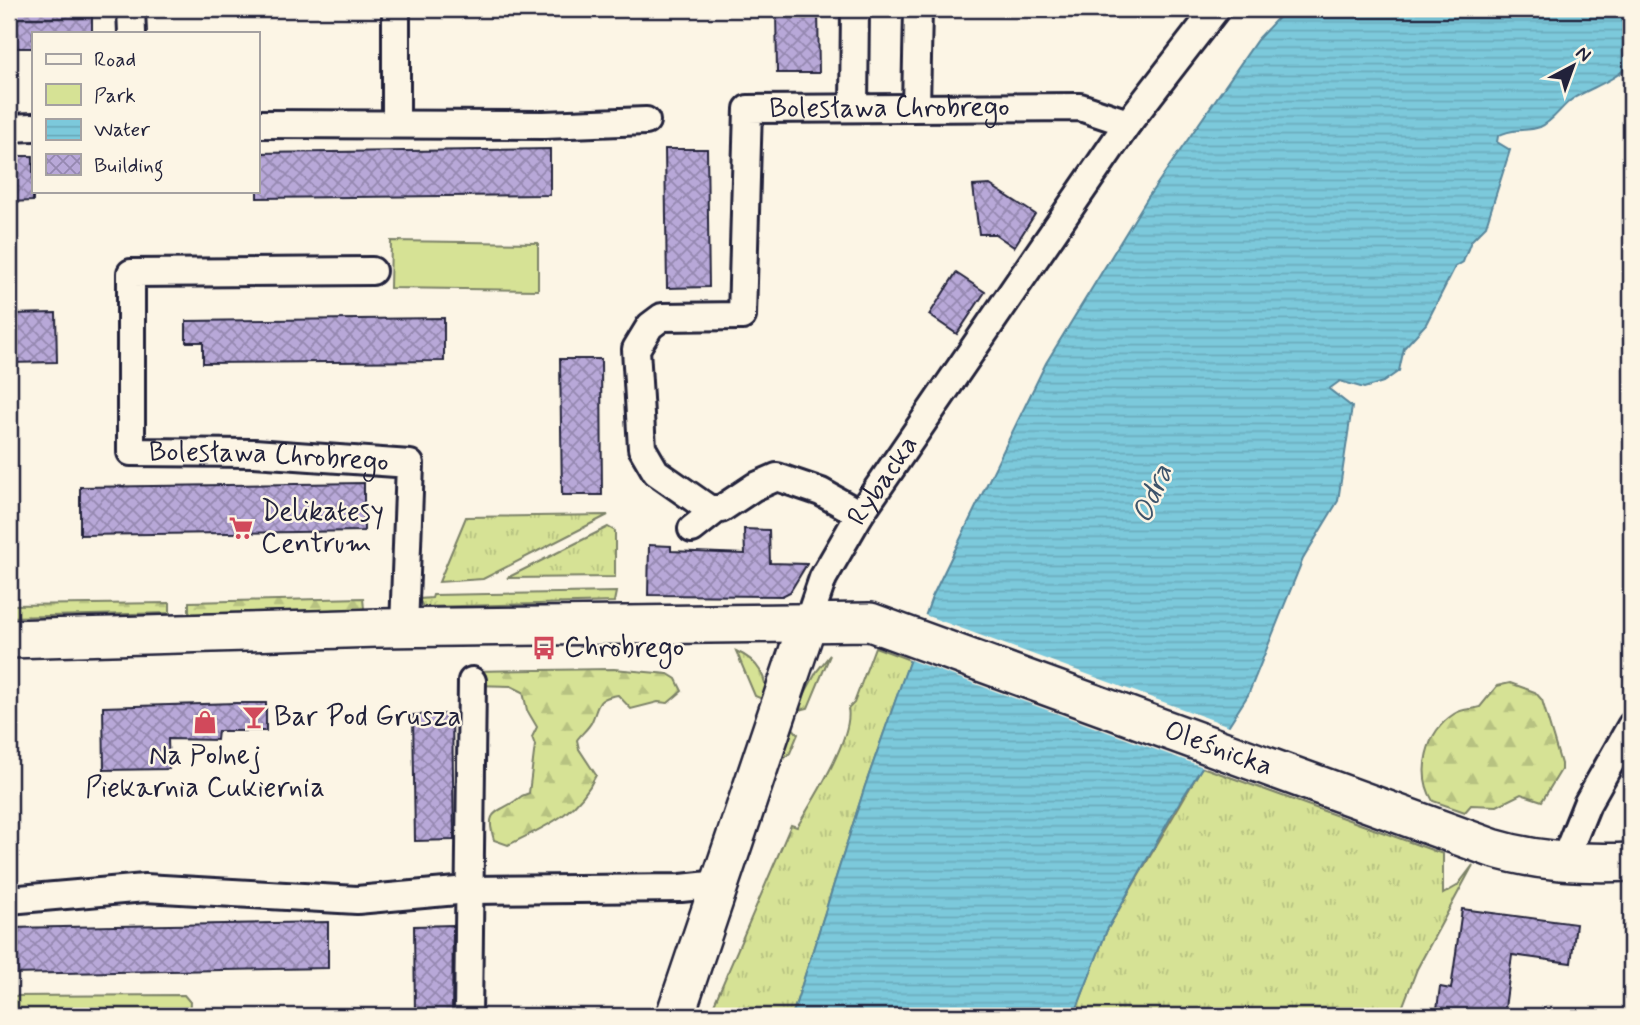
<svg xmlns="http://www.w3.org/2000/svg" width="1640" height="1025" viewBox="0 0 1640 1025" font-family="Mynerve,sans-serif">
<style>
.grass{fill:url(#grass-tufts);stroke:#7c8268;stroke-width:2}
.forest{fill:url(#forest-firs);stroke:#7c8268;stroke-width:2}
.green{fill:#d6e295;stroke:#7c8268;stroke-width:2}
.water{fill:url(#water-rules);stroke:#58869b;stroke-width:2}
.pier{fill:#fcf5e5}
.building{fill:url(#building-cross-hatch);stroke:#22223b;stroke-width:2}
.lines{fill:none;stroke-linecap:round;stroke-linejoin:round}
.street-casing{stroke:#22223b;stroke-width:32}
.secondary-casing{stroke:#22223b;stroke-width:42}
.street{stroke:#fcf5e5;stroke-width:26}
.secondary{stroke:#fcf5e5;stroke-width:37}
.labels{text-anchor:middle;dominant-baseline:central;stroke-width:5;stroke-linejoin:round;paint-order:stroke}
.street-label{font-size:28px;fill:#22223b;stroke:#fcf5e5}
.poi-label{font-size:28px;fill:#22223b;stroke:#fcf5e5;text-anchor:start}
.water-label{font-size:30px;font-style:italic;fill:#3d546b;stroke:#fcf5e5}
</style>
<defs>
<pattern id="grass-tufts" width="24" height="20" patternUnits="userSpaceOnUse" patternTransform="scale(1.75)"><rect width="24" height="20" fill="#d6e295"/><path d="M3 7l-1-3M5 7V3M7 7l1-3M15 17l-1-3M17 17v-4M19 17l1-3" fill="none" stroke="#b7c281"/></pattern>
<pattern id="forest-firs" width="22" height="20" patternUnits="userSpaceOnUse" patternTransform="scale(1.75)"><rect width="22" height="20" fill="#d6e295"/><path d="M5 1l3.5 6h-7zM16 11l3.5 6h-7z" fill="#b7c281"/></pattern>
<pattern id="water-rules" width="6" height="5" patternUnits="userSpaceOnUse" patternTransform="scale(1.75)"><rect width="6" height="5" fill="#7cc9db"/><path d="M0 2.5h6" fill="none" stroke="#6bacbd"/></pattern>
<pattern id="building-cross-hatch" width="8" height="8" patternUnits="userSpaceOnUse" patternTransform="scale(1.75)"><rect width="8" height="8" fill="#b8a8d8"/><path d="M0 0l8 8M0 8l8-8" fill="none" stroke="#9588b0"/></pattern>
</defs>
<rect width="100%" height="100%" fill="#fcf5e5"/>
<filter id="ink" filterUnits="userSpaceOnUse"><feTurbulence type="fractalNoise" baseFrequency=".0143" numOctaves="2"/><feDisplacementMap in="SourceGraphic" scale="14" xChannelSelector="R" yChannelSelector="G"/><feConvolveMatrix kernelMatrix="1 2 1 2 8 2 1 2 1" color-interpolation-filters="sRGB"/></filter>
<g filter="url(#ink)">
<path class="grass" d="M 608,515 L 483,579 L 439,582 L 466,517 Z
M 608,527 L 615,531 L 615,577 L 507,578 Z
M 616,592 L 614,602 L 423,607 L 419,599 L 432,598 L 433,595 Z
M 875,647 L 910,660 L 865,786 L 792,1016 L 709,1016 L 791,825 L 797,827 C 812,802 854,736 848,709 L 854,703 Z
M 736,651 C 759,661 767,677 767,701 L 755,696 Z
M 830,655 L 808,708 L 795,711 L 817,671 Z
M 790,725 L 798,734 L 790,753 L 774,768 Z
M 1202,767 L 1443,854 L 1443,894 L 1457,886 L 1473,865 L 1417,969 L 1399,1016 L 1074,1016 L 1107,930 Z"/>
<path class="forest" d="M 363,598 L 364,609 L 189,614 L 189,602 Z
M 170,603 L 170,613 L 9,617 L 9,605 Z
M 614,669 L 668,674 L 676,679 L 682,691 L 668,703 L 658,702 L 631,709 L 618,695 C 596,698 599,705 592,721 C 589,728 581,734 577,740 L 579,749 L 596,775 C 577,815 546,826 508,845 L 494,840 C 485,810 496,814 515,801 C 520,797 522,795 529,793 L 535,745 L 532,737 L 537,727 L 527,710 L 523,692 L 511,686 L 474,685 L 473,671 Z
M 1510,683 L 1535,692 L 1542,700 L 1561,764 L 1561,770 L 1542,801 L 1521,794 L 1497,806 L 1471,805 L 1465,812 L 1433,801 C 1416,773 1426,732 1454,714 C 1463,708 1472,710 1480,707 L 1497,686 Z"/>
<path class="green" d="M 391,241 L 538,243 L 538,290 L 390,288 Z
M 184,995 L 190,1002 L 189,1016 L 9,1016 L 9,996 Z"/>
<path class="water" d="M 1286,9 L 1631,9 L 1631,63 C 1615,81 1594,86 1574,98 C 1562,105 1554,121 1540,127 C 1526,132 1511,128 1498,136 L 1497,142 L 1510,150 L 1486,226 L 1471,241 L 1463,262 L 1455,267 L 1426,324 L 1404,348 L 1399,371 L 1383,382 L 1364,388 L 1340,381 L 1329,389 L 1352,407 L 1338,501 L 1303,559 L 1248,695 L 1176,808 L 1107,930 L 1074,1016 L 792,1016 L 865,786 L 932,597 L 1046,363 L 1148,197 L 1257,40 Z"/>
<path class="pier" d="M 922,614 L 1232,727 L 1206,768 L 907,659 Z"/>
<path class="building" d="M 9,9 L 92,9 L 92,33 L 33,33 L 33,48 L 9,48 Z
M 776,9 L 818,9 L 819,73 L 777,73 Z
M 550,149 L 550,195 L 257,198 L 257,153 Z
M 665,149 L 707,149 L 709,287 L 667,288 Z
M 9,156 L 33,156 L 33,201 L 9,202 Z
M 990,185 L 1035,214 L 1014,247 L 995,234 L 979,234 L 973,186 Z
M 956,273 L 985,292 L 957,334 L 929,315 Z
M 56,313 L 57,362 L 9,363 L 9,314 Z
M 444,318 L 444,361 L 203,363 L 203,342 L 186,342 L 186,321 Z
M 560,359 L 601,359 L 602,495 L 562,495 Z
M 364,483 L 364,531 L 80,535 L 80,487 Z
M 744,529 L 769,530 L 770,563 L 807,564 L 790,592 L 782,596 L 648,595 L 649,545 L 671,546 L 671,551 L 745,554 Z
M 236,703 L 266,703 L 266,731 L 218,731 L 217,740 L 168,739 L 169,769 L 104,770 L 103,707 Z
M 452,714 L 454,840 L 415,841 L 413,715 Z
M 1462,909 L 1576,924 L 1571,963 L 1512,955 L 1504,1016 L 1436,1016 L 1440,987 L 1451,989 Z
M 328,922 L 328,968 L 9,974 L 9,928 Z
M 453,925 L 452,1016 L 415,1016 L 414,926 Z"/>
<g class="lines">
<g class="street-casing">
<g id="street">
<path d="M 131,9 L 132,33"/>
<path d="M 854,107 L 855,9"/>
<path d="M 916,107 L 918,9"/>
<path d="M 396,123 L 396,9"/>
<path d="M 257,124 L 544,125 L 646,121"/>
<path d="M 9,128 L 33,127"/>
<path id="s1" d="M 372,271 L 131,273 L 131,452 L 254,453 L 410,464 L 404,628"/>
<path id="s2" d="M 860,514 L 821,492 L 777,477 L 754,487 L 721,509 L 709,509 L 656,472 L 642,448 L 636,349 L 650,326 L 662,317 L 742,316 L 748,109 L 1080,107 L 1128,123"/>
<path d="M 692,529 L 716,510"/>
<path id="s3" d="M 808,622 L 823,578 L 860,514 L 1128,123 L 1216,9"/>
<path d="M 1564,861 L 1587,804 L 1631,726"/>
<path d="M 9,900 L 145,888 L 357,900 L 468,890 L 681,888 L 720,884"/>
<path d="M 468,1016 L 472,681"/>
</g>
</g>
<g class="secondary-casing">
<g id="secondary">
<path id="s4" d="M 9,639 L 378,628 L 870,622 L 1492,848 C 1538,862 1584,864 1631,862"/>
<path d="M 675,1016 L 808,622"/>
</g>
</g>
<use href="#street" class="street"/>
<use href="#secondary" class="secondary"/>
</g>
</g>
<defs>
<g id="supermarket-bare" transform="scale(1.89)"><path d="M-6-5.5h2.5l.6 2H6L4.5 2H-2.5L-4.4-4H-6ZM-1.5 3.2a1.3 1.3 0 1 0 .1 0ZM3 3.2a1.3 1.3 0 1 0 .1 0Z" fill="#d1495b" stroke="#fcf5e5" stroke-width="2.5" paint-order="stroke"/></g>
<g id="bus-bare" transform="scale(1.89)"><path d="M-5-6H5V4H4V6H2V4H-2V6H-4V4H-5ZM-3.5-4V0h7V-4ZM-3.5 1.2v1.5H-2V1.2ZM2 1.2v1.5H3.5V1.2Z" fill="#d1495b" stroke="#fcf5e5" stroke-width="2.5" paint-order="stroke"/></g>
<g id="bar-bare" transform="scale(1.89)"><path d="M-6-5H6L.8 .8V4.5H3.5V6h-7V4.5H-.8V.8Z" fill="#d1495b" stroke="#fcf5e5" stroke-width="2.5" paint-order="stroke"/></g>
<g id="shop-bare" transform="scale(1.89)"><path d="M-5-2.5h2.3a2.7 3.5 0 0 1 5.4 0H5L5.5 6h-11ZM-1.5-2.5h3a1.5 2.3 0 0 0-3 0Z" fill="#d1495b" stroke="#fcf5e5" stroke-width="2.5" paint-order="stroke"/></g>
</defs>
<g fill-rule="evenodd">
<use href="#supermarket-bare" x="241" y="528"/>
<use href="#bus-bare" x="544" y="648"/>
<use href="#bar-bare" x="254" y="717"/>
<use href="#shop-bare" x="205" y="722"/>
</g>
<g class="labels">
<g class="street-label">
<text stroke="none"><textPath href="#s2" startOffset="830">Bolesława Chrobrego</textPath></text>
<text stroke="none"><textPath href="#s1" startOffset="558">Bolesława Chrobrego</textPath></text>
<text stroke="none"><textPath href="#s3" startOffset="161">Rybacka</textPath></text>
<text stroke="none"><textPath href="#s4" startOffset="1232">Oleśnicka</textPath></text>
</g>
<g class="poi-label">
<text x="261" y="512">Delikatesy<tspan x="261" dy="32">Centrum</tspan></text>
<text x="564" y="648">Chrobrego</text>
<text x="274" y="717">Bar Pod Grusza</text>
<text x="205" y="756" text-anchor="middle">Na Polnej<tspan x="205" dy="32">Piekarnia Cukiernia</tspan></text>
</g>
<g class="water-label">
<text transform="translate(1153 494) rotate(-67)">Odra</text>
</g>
</g>
<rect width="1640" height="1025" fill="none" stroke="#fcf5e5" stroke-width="35"/>
<rect x="18" y="18" width="1605" height="990" fill="none" stroke="#22223b" stroke-width="2.5" filter="url(#ink)"/>
<rect x="32" y="32" width="228" height="161" fill="#fcf5e5" stroke="#a5a1a1" stroke-width="2"/>
<rect x="46" y="54" width="35" height="10" fill="#fcf5e5" stroke="#a5a1a1" stroke-width="2"/>
<text x="94" y="66" font-size="21" fill="#22223b">Road</text>
<rect x="46" y="84" width="35" height="21" fill="#d6e295" stroke="#a5a1a1" stroke-width="2"/>
<text x="94" y="102" font-size="21" fill="#22223b">Park</text>
<rect x="46" y="119" width="35" height="21" fill="url(#water-rules)" stroke="#a5a1a1" stroke-width="2"/>
<text x="94" y="136" font-size="21" fill="#22223b">Water</text>
<rect x="46" y="154" width="35" height="21" fill="url(#building-cross-hatch)" stroke="#a5a1a1" stroke-width="2"/>
<text x="94" y="172" font-size="21" fill="#22223b">Building</text>
<g transform="translate(1573 66) rotate(41)" stroke="#fcf5e5" stroke-width="5" paint-order="stroke">
<path d="M0-5L12 26L0 18L-12 26Z" fill="#22223b"/>
<text y="-10" font-size="19" font-weight="bold" text-anchor="middle" fill="#22223b">N</text>
</g>
</svg>
